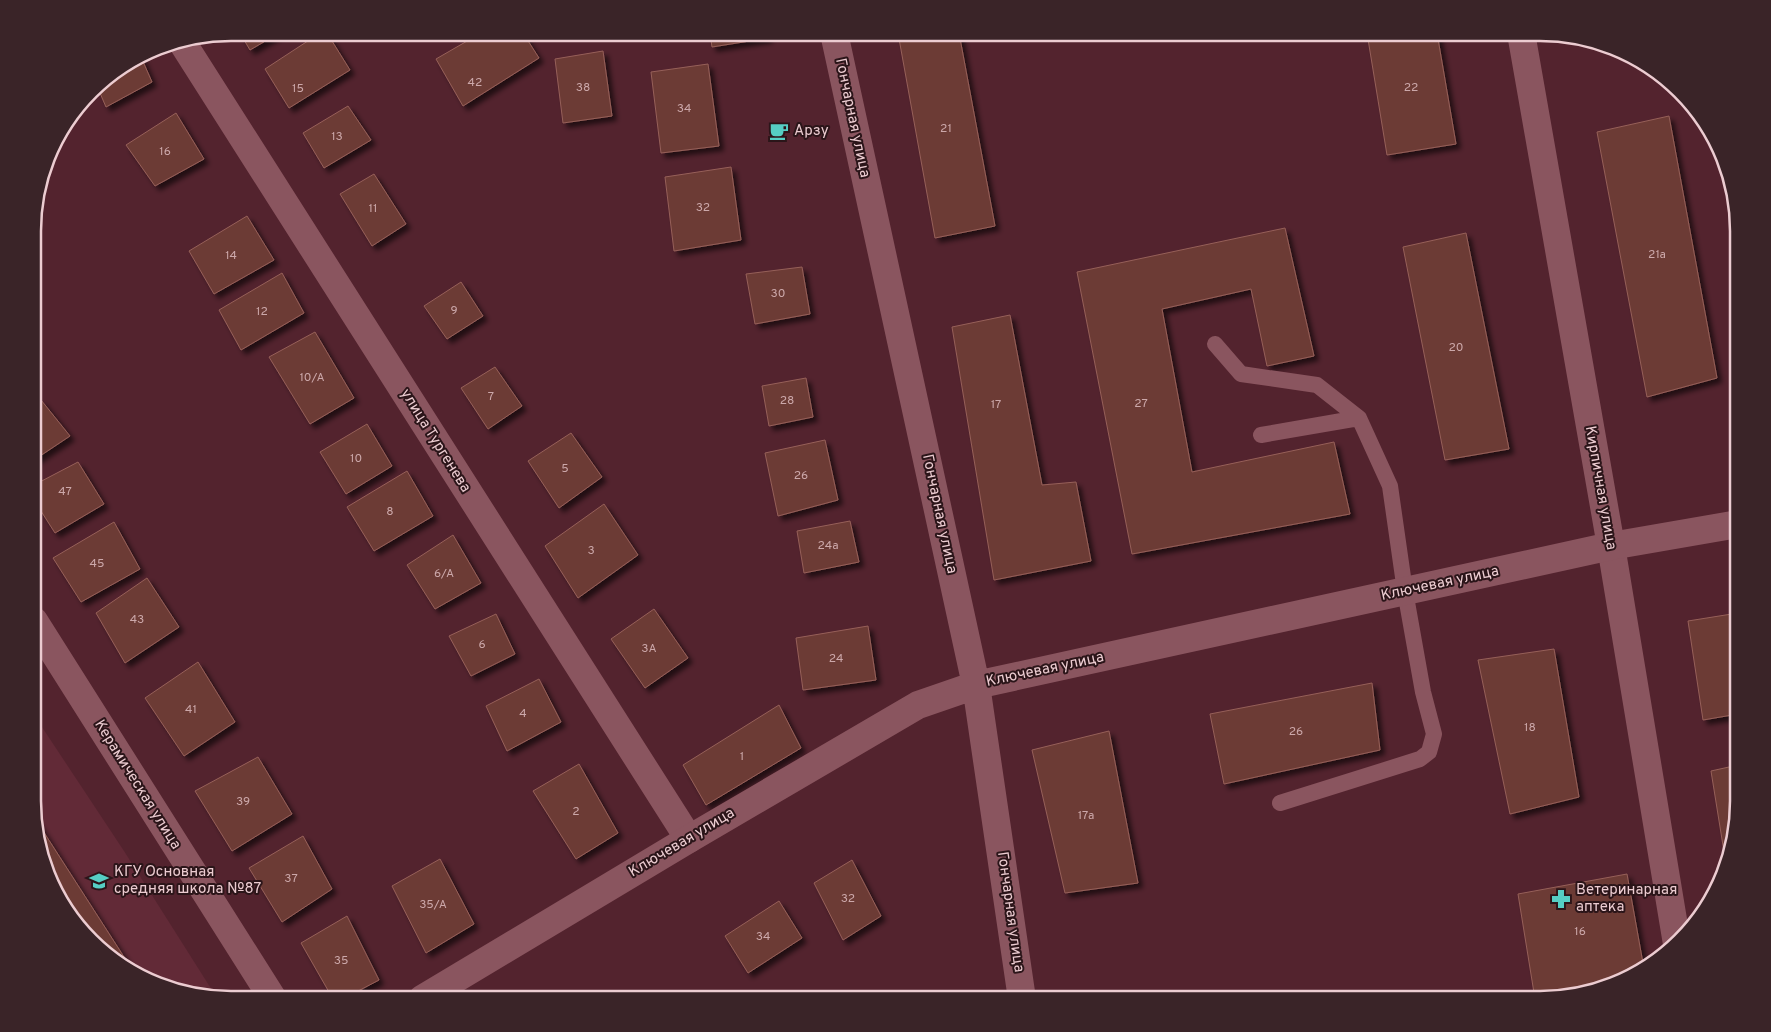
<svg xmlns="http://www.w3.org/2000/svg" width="1771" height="1032" viewBox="0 0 1771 1032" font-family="Overpass,sans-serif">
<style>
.built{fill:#622a37}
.building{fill:#6c3a34;stroke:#966059;filter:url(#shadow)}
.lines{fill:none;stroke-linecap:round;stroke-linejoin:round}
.service{stroke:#8a555f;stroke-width:16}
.minor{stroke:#8a555f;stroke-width:28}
.tertiary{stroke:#8a555f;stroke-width:28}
.labels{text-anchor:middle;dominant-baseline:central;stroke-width:4;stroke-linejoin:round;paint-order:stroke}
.number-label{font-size:12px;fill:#cca8aa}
.street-label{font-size:15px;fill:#ecccd1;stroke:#2b1519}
.poi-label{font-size:15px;fill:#ecccd1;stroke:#2b1519;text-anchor:start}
.rim{fill:none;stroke:#ecccd1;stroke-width:2.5}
</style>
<defs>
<filter id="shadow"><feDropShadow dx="4.5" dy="4.5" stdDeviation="2.5" flood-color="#0009"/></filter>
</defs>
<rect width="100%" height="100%" fill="#53232e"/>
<path class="built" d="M 34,715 L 124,851 L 217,998 L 179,993 L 132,973 L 66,911 L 34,827 Z"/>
<path class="building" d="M 240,33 L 279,33 L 250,50 Z
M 320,33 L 327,33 L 350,70 L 289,108 L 265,69 Z
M 481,33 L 523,33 L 539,58 L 463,106 L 436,59 Z
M 710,33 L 767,33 L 768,38 L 712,47 Z
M 898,33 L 959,33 L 995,226 L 935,238 Z
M 1367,33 L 1437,33 L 1456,144 L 1387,155 Z
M 603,51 L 612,116 L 563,123 L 555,59 Z
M 141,57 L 152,82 L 106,107 L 97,86 L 100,82 Z
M 708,64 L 719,146 L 661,153 L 651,72 Z
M 348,106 L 371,140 L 324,168 L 303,133 Z
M 176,113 L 204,159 L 155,186 L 126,145 Z
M 1669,116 L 1717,378 L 1647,397 L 1597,132 Z
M 1722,155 L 1728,168 L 1732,185 L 1726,186 Z
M 731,167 L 741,240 L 674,251 L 665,177 Z
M 374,174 L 406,224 L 372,246 L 340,194 Z
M 247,216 L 274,260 L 214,294 L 189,251 Z
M 1285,228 L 1314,356 L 1267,366 L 1251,289 L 1162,309 L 1192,472 L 1334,442 L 1350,514 L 1132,554 L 1077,272 Z
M 1466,233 L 1509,449 L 1445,460 L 1403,247 Z
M 802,267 L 810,314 L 755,324 L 746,274 Z
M 282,273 L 304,313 L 241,350 L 219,310 Z
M 461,282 L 483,316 L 447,339 L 424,306 Z
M 1010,315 L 1042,485 L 1076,482 L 1091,561 L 994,580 L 952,327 Z
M 315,332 L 354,398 L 310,424 L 269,357 Z
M 495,367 L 522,406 L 488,429 L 461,388 Z
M 806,378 L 813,417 L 769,426 L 762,386 Z
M 41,400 L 70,436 L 34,460 L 34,405 Z
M 367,424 L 392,466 L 346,494 L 320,452 Z
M 571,433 L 602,477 L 559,508 L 528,461 Z
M 825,440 L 838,500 L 778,516 L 765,453 Z
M 78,462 L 104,504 L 55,533 L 34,500 L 34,485 Z
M 407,471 L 433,516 L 374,551 L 347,507 Z
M 604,504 L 638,555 L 578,598 L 545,546 Z
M 850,521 L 859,562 L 804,573 L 797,531 Z
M 114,522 L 140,569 L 81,602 L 53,558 Z
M 453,535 L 481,583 L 435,609 L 407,565 Z
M 147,578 L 179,627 L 125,663 L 96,613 Z
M 654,609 L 688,658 L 645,688 L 611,639 Z
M 1738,613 L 1738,714 L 1703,720 L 1688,621 Z
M 496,614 L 515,654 L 471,676 L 449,636 Z
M 868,626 L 876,680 L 803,690 L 796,638 Z
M 1554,649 L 1579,797 L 1510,814 L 1478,660 Z
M 198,662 L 235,722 L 184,756 L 145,698 Z
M 539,679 L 561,722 L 507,751 L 486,706 Z
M 1372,683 L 1380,750 L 1224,784 L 1210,714 Z
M 779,705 L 801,748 L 706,805 L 683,765 Z
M 1109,731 L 1138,883 L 1065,893 L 1032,750 Z
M 258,757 L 292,814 L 232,851 L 195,791 Z
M 579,764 L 618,833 L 576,859 L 533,791 Z
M 1738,765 L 1738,814 L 1725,858 L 1711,771 Z
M 34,817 L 135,974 L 66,911 L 34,826 Z
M 303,836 L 332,889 L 282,922 L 249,868 Z
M 440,859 L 474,924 L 426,953 L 392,886 Z
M 852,860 L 881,916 L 843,940 L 814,883 Z
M 1627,874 L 1644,969 L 1639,973 L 1553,999 L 1535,999 L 1518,894 Z
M 779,901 L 802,938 L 748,973 L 725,936 Z
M 347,916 L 379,980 L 343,999 L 333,999 L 301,943 Z
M 1170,992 L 1170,999 L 1116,999 Z"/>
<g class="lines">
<path class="service" d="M 1215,344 L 1241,374 L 1317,385 L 1359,418 L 1390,486 L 1405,591 L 1423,692 L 1434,734 L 1429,752 L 1420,759 L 1280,803
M 1261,435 L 1359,418"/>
<path class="minor" d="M 1521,33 L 1611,546 L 1677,944
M 182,42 L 689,839
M 34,621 L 273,999"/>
<path class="tertiary" d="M 834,33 L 976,685 L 1022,999
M 422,999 L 689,839 L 918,705 L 976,685 L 1611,546 L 1738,524"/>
</g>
<defs>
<g id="cafe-bare" transform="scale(1.5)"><path d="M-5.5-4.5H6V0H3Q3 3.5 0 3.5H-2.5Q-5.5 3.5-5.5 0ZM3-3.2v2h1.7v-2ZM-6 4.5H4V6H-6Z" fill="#56cec4" stroke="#2b1519" stroke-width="2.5" paint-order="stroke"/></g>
<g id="school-bare" transform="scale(1.5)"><path d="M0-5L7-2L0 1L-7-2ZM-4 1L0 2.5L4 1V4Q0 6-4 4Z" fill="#56cec4" stroke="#2b1519" stroke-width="2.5" paint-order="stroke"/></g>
<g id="pharmacy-bare" transform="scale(1.5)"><path d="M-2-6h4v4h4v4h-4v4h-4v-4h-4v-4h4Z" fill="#56cec4" stroke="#2b1519" stroke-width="2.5" paint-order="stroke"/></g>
</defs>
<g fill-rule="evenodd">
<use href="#cafe-bare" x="779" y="131"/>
<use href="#school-bare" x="99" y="881"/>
<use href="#pharmacy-bare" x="1561" y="899"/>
</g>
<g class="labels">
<g class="number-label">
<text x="475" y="83">42</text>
<text x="583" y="88">38</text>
<text x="1411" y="88">22</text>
<text x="298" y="89">15</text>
<text x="684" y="109">34</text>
<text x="946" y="129">21</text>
<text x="337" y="137">13</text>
<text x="165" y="152">16</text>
<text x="703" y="208">32</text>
<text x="373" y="209">11</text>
<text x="1657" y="255">21а</text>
<text x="231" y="256">14</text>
<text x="778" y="294">30</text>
<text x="454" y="311">9</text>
<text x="262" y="312">12</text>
<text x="1456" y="348">20</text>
<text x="312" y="378">10/A</text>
<text x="491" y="397">7</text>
<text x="787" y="401">28</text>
<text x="1141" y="404">27</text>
<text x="996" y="405">17</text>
<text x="356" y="459">10</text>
<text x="565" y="469">5</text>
<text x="801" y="476">26</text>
<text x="65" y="492">47</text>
<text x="390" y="512">8</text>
<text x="828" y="546">24а</text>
<text x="591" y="551">3</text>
<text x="97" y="564">45</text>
<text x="444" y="574">6/A</text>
<text x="137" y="620">43</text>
<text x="482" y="645">6</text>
<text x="649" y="649">3А</text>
<text x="836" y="659">24</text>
<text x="191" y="710">41</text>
<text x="523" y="714">4</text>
<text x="1530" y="728">18</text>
<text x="1296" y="732">26</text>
<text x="742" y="757">1</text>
<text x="243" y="802">39</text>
<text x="576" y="812">2</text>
<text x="1086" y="816">17а</text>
<text x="291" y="879">37</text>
<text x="848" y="899">32</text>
<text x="433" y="905">35/A</text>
<text x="1580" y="932">16</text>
<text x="763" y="937">34</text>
<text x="341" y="961">35</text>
</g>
<g class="street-label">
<text transform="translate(852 118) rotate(78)">Гончарная улица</text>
<text transform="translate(435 441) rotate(58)">улица Тургенева</text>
<text transform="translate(1600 488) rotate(80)">Кирпичная улица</text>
<text transform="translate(939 514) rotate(78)">Гончарная улица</text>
<text transform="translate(1440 584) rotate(-12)">Ключевая улица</text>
<text transform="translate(1045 670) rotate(-12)">Ключевая улица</text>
<text transform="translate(137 785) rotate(58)">Керамическая улица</text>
<text transform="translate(682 843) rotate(-31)">Ключевая улица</text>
<text transform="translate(1010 912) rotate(82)">Гончарная улица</text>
</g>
<g class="poi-label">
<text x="794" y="131">Арзу</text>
<text x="114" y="872">КГУ Основная<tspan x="114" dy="17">средняя школа №87</tspan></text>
<text x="1576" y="890">Ветеринарная<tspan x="1576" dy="17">аптека</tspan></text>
</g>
</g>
<path d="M0 0H1771V1032H0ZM231 41H1540A190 190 0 0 1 1730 231V801A190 190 0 0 1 1540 991H231A190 190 0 0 1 41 801V231A190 190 0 0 1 231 41Z" fill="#3a2428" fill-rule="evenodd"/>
<path class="rim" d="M231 41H1540A190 190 0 0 1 1730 231V801A190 190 0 0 1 1540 991H231A190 190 0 0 1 41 801V231A190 190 0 0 1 231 41Z"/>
</svg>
